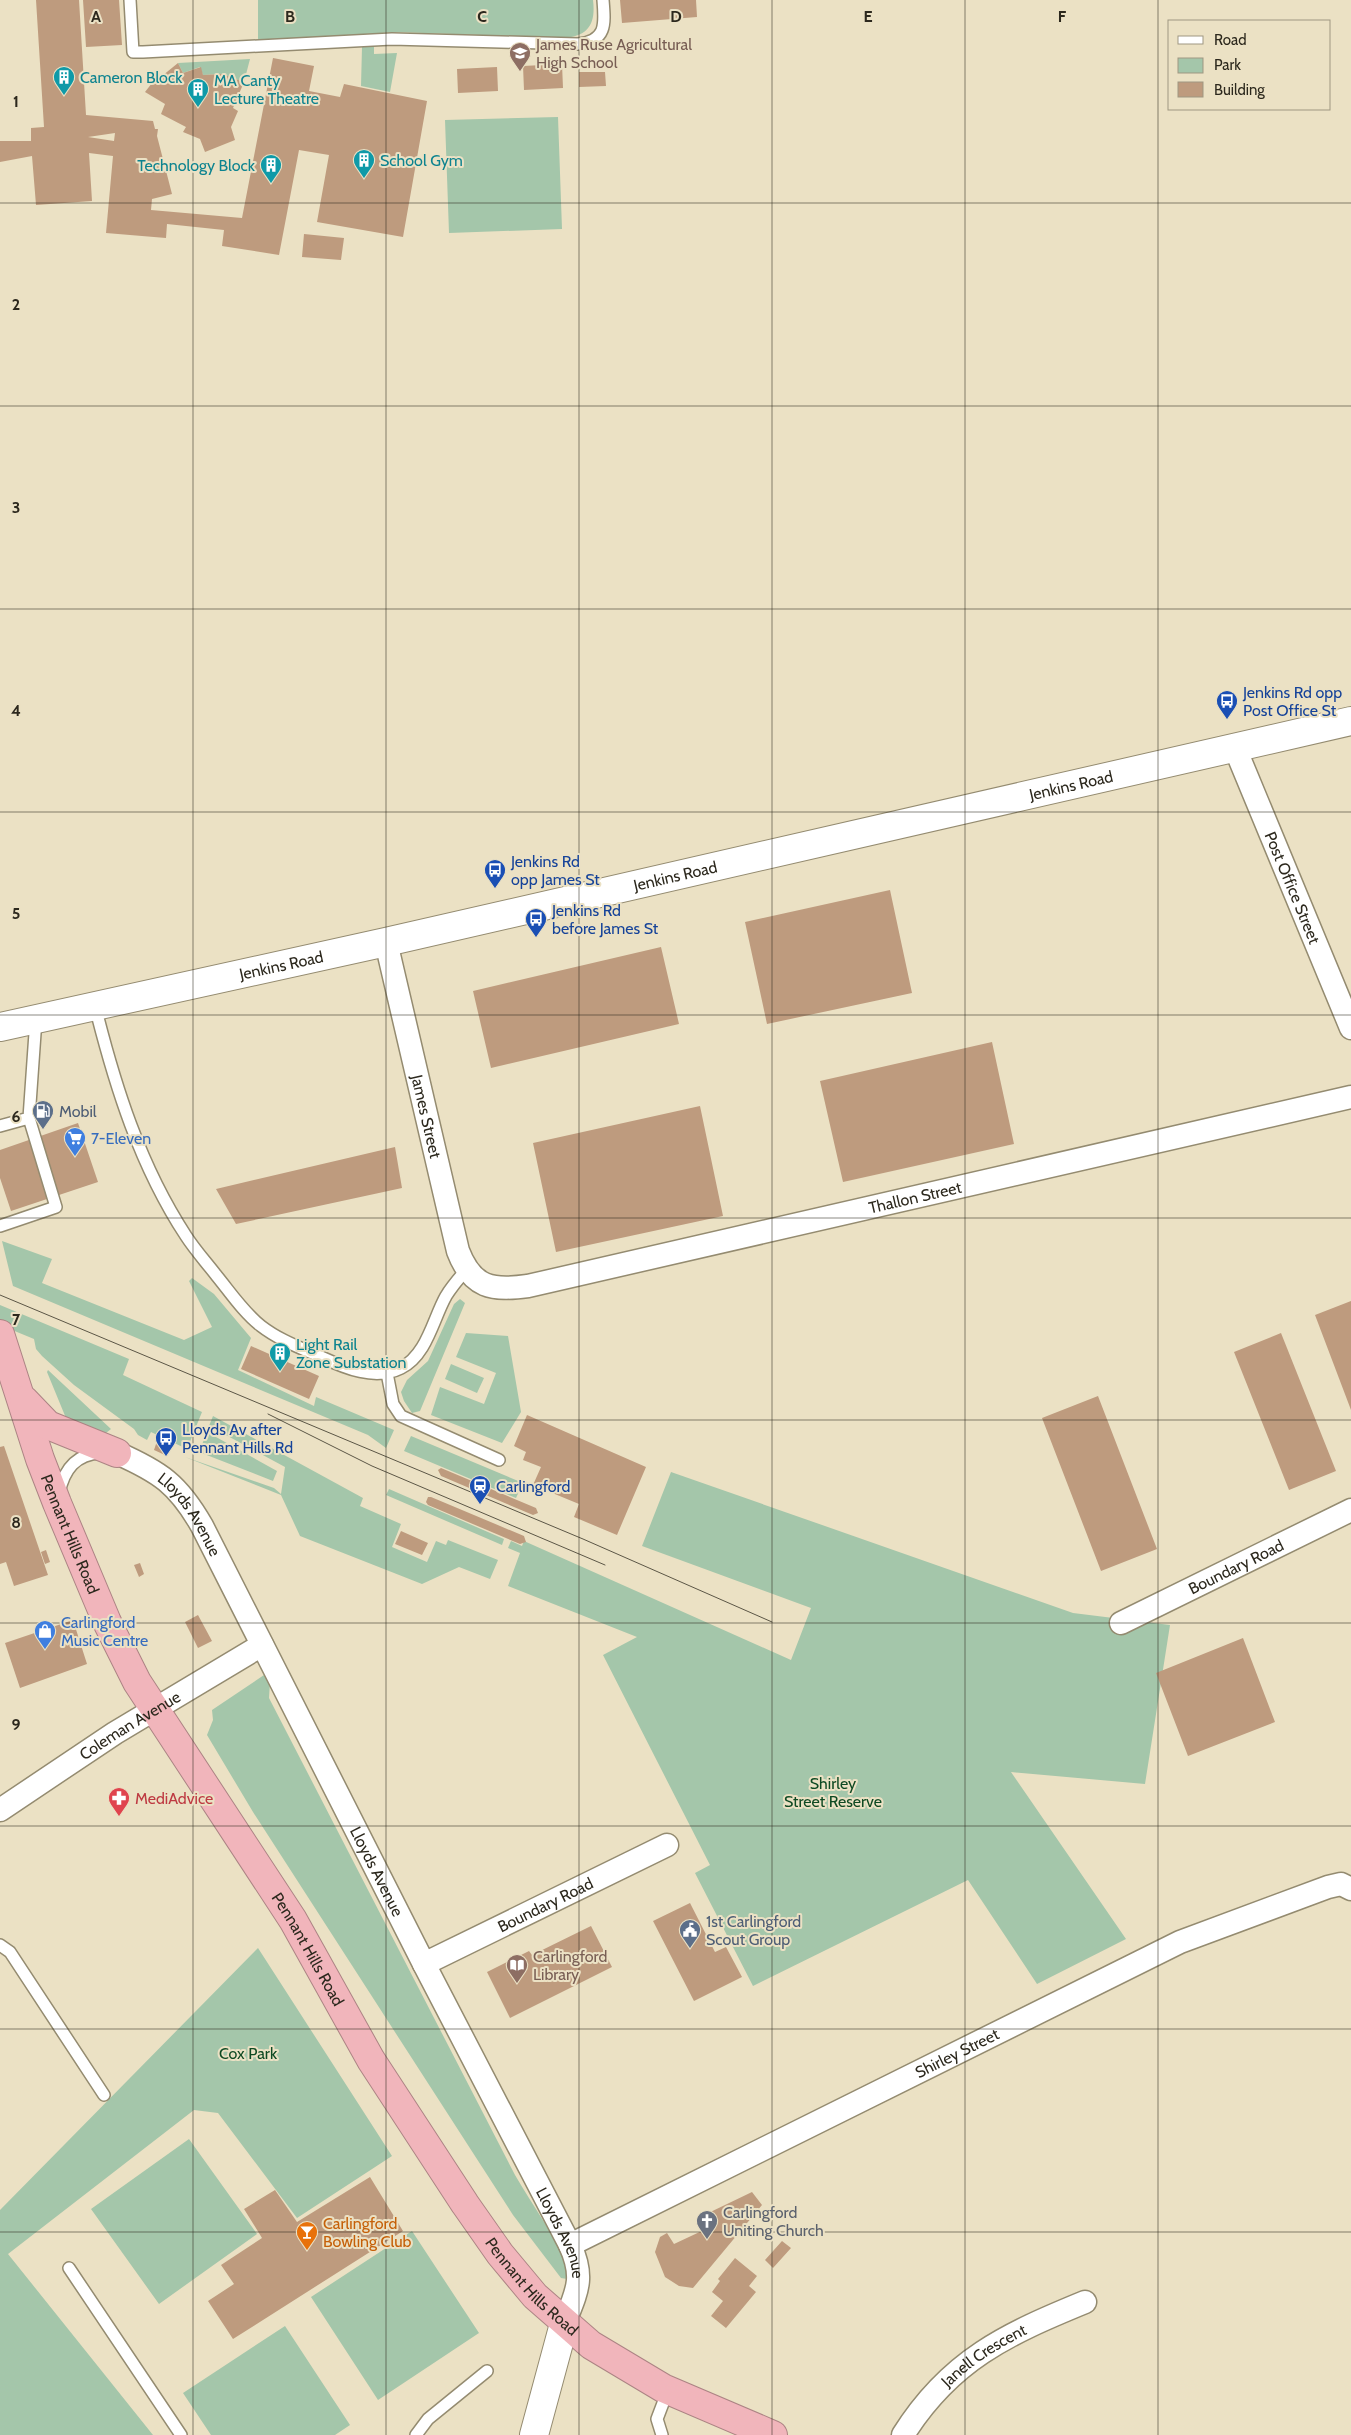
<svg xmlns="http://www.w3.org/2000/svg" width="1351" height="2435" viewBox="0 0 1351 2435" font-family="Cabin,sans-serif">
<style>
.green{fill:#a4c6aa}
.building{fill:#be9b7e;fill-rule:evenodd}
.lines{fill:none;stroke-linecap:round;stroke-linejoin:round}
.lane-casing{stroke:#948b70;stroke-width:14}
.street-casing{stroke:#948b70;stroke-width:25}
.secondary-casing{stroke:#948b70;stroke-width:30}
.highway-casing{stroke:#ac8484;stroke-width:30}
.lane{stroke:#fff;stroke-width:11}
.street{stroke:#fff;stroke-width:22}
.secondary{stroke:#fff;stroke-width:28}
.highway{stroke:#f1b5bb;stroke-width:28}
.tram{stroke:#5b5646;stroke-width:1}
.grid{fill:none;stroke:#2c281d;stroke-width:1;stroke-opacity:0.55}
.labels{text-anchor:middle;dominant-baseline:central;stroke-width:4;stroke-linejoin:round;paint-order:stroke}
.education-label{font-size:16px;fill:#785e54;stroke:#ebe1c4;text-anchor:start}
.culture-label{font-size:16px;fill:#0d838f;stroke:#ebe1c4;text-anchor:start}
.transit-label{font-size:16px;fill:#164399;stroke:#ebe1c4;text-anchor:start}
.street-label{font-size:16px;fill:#2c281d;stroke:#ebe1c4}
.service-label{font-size:16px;fill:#4e5e75;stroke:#ebe1c4;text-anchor:start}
.shop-label{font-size:16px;fill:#366cbe;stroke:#ebe1c4;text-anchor:start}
.park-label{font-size:16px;fill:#0f4a23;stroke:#ebe1c4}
.health-label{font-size:16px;fill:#be3a42;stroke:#ebe1c4;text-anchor:start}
.worship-label{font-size:16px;fill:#5b616d;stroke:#ebe1c4;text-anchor:start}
.food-label{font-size:16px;fill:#c56008;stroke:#ebe1c4;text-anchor:start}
.grid-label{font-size:16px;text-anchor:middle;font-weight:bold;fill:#2c281d;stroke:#ebe1c4;stroke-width:4;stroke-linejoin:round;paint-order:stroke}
</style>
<rect width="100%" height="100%" fill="#ebe1c4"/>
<path class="green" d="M 258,0 L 593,0 C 596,24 588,36 564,38 L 396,32 L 258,41 Z
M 374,46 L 374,54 L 397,53 L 390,92 L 361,86 L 362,47 Z
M 250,59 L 244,82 L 222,74 L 203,75 L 200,67 L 183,73 L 178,63 Z
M 558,117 L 562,229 L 449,233 L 445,120 Z
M 2,1241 L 52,1259 L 42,1283 L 184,1340 L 212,1327 L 189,1281 L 192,1278 L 214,1294 L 251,1338 L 238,1370 L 314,1406 L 316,1397 L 394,1430 L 386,1448 L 368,1435 L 13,1286 Z
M 460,1299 L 465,1303 L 420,1411 L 412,1413 L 404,1401 L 401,1392 L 407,1380 L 428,1361 L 454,1304 Z
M 0,1305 L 129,1359 L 123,1375 L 202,1412 L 187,1449 L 151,1432 L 147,1440 L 138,1435 L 134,1429 L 74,1385 L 42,1356 L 36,1349 L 34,1339 L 0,1325 Z
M 466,1333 L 508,1336 L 521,1412 L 502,1443 L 431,1415 L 440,1387 L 484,1404 L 496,1373 L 456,1357 Z
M 451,1364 L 484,1378 L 477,1393 L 445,1379 Z
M 48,1370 L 111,1429 L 106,1433 L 102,1433 L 68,1423 L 47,1372 Z
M 213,1416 L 363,1498 L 360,1506 L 401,1524 L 392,1547 L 427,1562 L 436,1541 L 446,1545 L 448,1540 L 498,1560 L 490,1579 L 459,1567 L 422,1584 L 300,1536 L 281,1495 L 185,1457 L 274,1488 L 281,1494 L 285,1467 L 209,1426 Z
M 207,1432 L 277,1471 L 273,1481 L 199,1452 Z
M 411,1436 L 523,1483 L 516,1498 L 404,1451 Z
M 671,1472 L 1073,1613 L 1170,1625 L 1145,1784 L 1011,1772 L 1126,1939 L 1037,1984 L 968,1880 L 753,1986 L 695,1873 L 710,1865 L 603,1655 L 637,1637 L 508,1586 L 520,1553 L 508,1548 L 511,1541 L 522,1546 L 524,1541 L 791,1660 L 811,1608 L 642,1546 Z
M 389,1489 L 504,1539 L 502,1545 L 386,1495 Z
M 267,1673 L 270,1682 L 269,1698 L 515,2175 C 533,2206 554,2235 570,2267 L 567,2279 L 561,2278 L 513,2215 L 253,1812 L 207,1735 L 213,1720 L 212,1710 Z
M 258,1948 L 392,2156 L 297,2218 L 218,2113 L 194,2110 L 8,2254 L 153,2435 L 0,2435 L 0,2210 Z
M 189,2139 L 257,2234 L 159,2304 L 91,2209 Z
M 412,2231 L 479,2333 L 378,2400 L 311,2297 Z
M 285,2326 L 350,2425 L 335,2435 L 211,2435 L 183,2393 Z"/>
<path class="building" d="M 36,0 L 79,0 L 86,115 L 153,121 L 155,129 L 158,129 L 157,136 L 172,194 L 152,199 L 151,210 L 242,218 L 273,58 L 314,66 L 309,91 L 340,97 L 344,84 L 427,101 L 403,237 L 317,222 L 329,155 L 299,150 L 279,255 L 222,246 L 224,230 L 167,224 L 166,238 L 106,233 L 113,156 L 89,153 L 92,201 L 36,205 L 32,156 L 0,162 L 0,141 L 31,141 L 31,128 L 44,127 ZM 115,133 L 114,141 L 88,137 Z
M 83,0 L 119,0 L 122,45 L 86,47 Z
M 620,0 L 696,0 L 697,17 L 622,23 Z
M 178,63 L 183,73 L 201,67 L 203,75 L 222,74 L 244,82 L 233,108 L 238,111 L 231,127 L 235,140 L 205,152 L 200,139 L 183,132 L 186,127 L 161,114 L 165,104 L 145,92 L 159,74 L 162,76 Z
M 562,64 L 563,88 L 524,90 L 523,66 Z
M 497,67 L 498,91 L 458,93 L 457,69 Z
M 579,72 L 605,72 L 606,86 L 579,87 Z
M 304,234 L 344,238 L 341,260 L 302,257 Z
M 890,890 L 912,993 L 767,1024 L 745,922 Z
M 661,947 L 679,1024 L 491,1068 L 473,991 Z
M 992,1042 L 1014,1144 L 843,1182 L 820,1081 Z
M 700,1106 L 723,1216 L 556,1252 L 533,1143 Z
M 78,1123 L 98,1182 L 11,1211 L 0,1178 L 0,1150 Z
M 395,1147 L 402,1188 L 236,1224 L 216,1189 Z
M 1351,1301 L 1351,1410 L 1315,1315 Z
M 1281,1333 L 1336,1471 L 1289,1490 L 1234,1352 Z
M 251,1346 L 319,1376 L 309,1399 L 241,1369 Z
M 1098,1396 L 1157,1549 L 1101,1571 L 1042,1418 Z
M 527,1415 L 646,1467 L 617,1535 L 574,1517 L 579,1504 L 533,1485 L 541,1467 L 523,1460 L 526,1452 L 514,1446 Z
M 156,1444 L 167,1449 L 165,1455 L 154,1450 Z
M 4,1446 L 48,1575 L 14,1586 L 6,1562 L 0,1564 L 0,1447 Z
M 441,1468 L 536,1508 L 538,1513 L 533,1515 L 441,1476 L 438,1470 Z
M 428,1497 L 431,1497 L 524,1536 L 526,1542 L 520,1544 L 428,1505 L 426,1502 Z
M 401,1531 L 428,1543 L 422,1555 L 395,1544 Z
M 46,1550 L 50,1562 L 45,1564 L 41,1552 Z
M 140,1563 L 144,1574 L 139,1577 L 134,1565 Z
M 198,1615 L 212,1641 L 198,1648 L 185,1622 Z
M 73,1620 L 87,1664 L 20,1688 L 5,1643 Z
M 1243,1638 L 1275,1722 L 1188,1756 L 1156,1673 Z
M 690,1903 L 715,1952 L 726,1947 L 742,1977 L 694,2001 L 653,1921 Z
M 591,1926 L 612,1967 L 510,2018 L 487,1972 L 529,1951 L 532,1955 Z
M 370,2177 L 403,2231 L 233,2339 L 208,2301 L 234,2284 L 221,2265 L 262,2238 L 244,2209 L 275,2190 L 297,2222 Z
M 752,2192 L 762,2205 L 693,2288 L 679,2286 L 665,2277 L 655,2252 L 660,2237 L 667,2233 L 674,2244 L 706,2229 L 700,2217 Z
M 782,2241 L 791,2248 L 773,2268 L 765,2260 Z
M 735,2258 L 757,2276 L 749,2286 L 756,2292 L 726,2328 L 711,2316 L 723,2301 L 712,2292 L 720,2281 L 718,2279 Z"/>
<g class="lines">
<g class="lane-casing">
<path id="lane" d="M 130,0 L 133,52 L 143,52 L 392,39 L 578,44 C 607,41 605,24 603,0
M 95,1006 C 115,1086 140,1166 186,1236 C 195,1250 206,1262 216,1275 C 230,1292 244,1313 261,1326 C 279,1340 301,1348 321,1357 C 345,1368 375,1381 401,1368 C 427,1355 433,1319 446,1296 C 452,1286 459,1278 467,1269
M 0,1126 L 29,1118
M 0,1226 L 56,1207 L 29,1118 L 36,1019
M 387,1373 L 393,1404 L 401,1416 L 499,1460
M 59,1493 C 64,1470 75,1454 101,1453
M 0,1945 L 10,1952 L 104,2095
M 69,2268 L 181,2435
M 416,2435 L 428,2419 L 487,2371
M 662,2435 L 657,2419 L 668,2390"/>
</g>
<g class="street-casing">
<g id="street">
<path id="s1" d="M 1235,748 L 1351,1028"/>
<path id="s2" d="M 386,942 L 458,1251 C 472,1288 492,1291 528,1286 L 1351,1097"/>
<path id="s3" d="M 117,1453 C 160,1472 178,1484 202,1526 L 424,1964 L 570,2245 C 585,2278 577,2291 564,2324"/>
<path id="s4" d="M 1121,1623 L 1351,1510"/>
<path id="s5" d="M 0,1810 L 115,1733 L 262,1645"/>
<path id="s6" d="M 424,1964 L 667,1845"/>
<path id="s7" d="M 570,2245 L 1180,1942 L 1328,1887 L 1341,1884 L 1351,1889"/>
<path id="s8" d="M 903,2435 C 950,2360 1007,2334 1085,2302"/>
</g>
</g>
<g class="secondary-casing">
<g id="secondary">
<path id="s9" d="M 0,1027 L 386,942 L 1351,721"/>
<path d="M 534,2435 L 564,2324"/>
</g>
</g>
<g class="highway-casing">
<g id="highway">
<path id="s10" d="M 0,1334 L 40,1459 L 57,1503 L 107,1622 L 137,1682 L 293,1920 L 371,2060 L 465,2204 L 500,2254 L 535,2296 L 591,2345 L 663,2388 L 773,2435"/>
<path d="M 24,1400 L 48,1425 L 117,1453"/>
</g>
</g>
<use href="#lane" class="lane"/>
<use href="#street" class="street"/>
<use href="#secondary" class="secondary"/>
<use href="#highway" class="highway"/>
<path class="tram" d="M 0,1295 L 583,1539 L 772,1622
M 268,1414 L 372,1466 L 605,1565"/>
</g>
<path class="grid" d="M 193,0 L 193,2435M 386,0 L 386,2435M 579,0 L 579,2435M 772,0 L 772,2435M 965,0 L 965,2435M 1158,0 L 1158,2435M 0,203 L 1351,203M 0,406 L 1351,406M 0,609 L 1351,609M 0,812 L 1351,812M 0,1015 L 1351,1015M 0,1218 L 1351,1218M 0,1420 L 1351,1420M 0,1623 L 1351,1623M 0,1826 L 1351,1826M 0,2029 L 1351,2029M 0,2232 L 1351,2232"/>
<defs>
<g id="school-pin" transform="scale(1.125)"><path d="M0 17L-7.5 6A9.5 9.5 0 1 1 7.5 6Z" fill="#8d6e63" stroke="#ebe1c4"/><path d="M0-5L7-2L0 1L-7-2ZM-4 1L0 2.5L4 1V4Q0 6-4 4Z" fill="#fff"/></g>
<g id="building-pin" transform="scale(1.125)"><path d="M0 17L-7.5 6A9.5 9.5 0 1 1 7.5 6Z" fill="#0f9aa8" stroke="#ebe1c4"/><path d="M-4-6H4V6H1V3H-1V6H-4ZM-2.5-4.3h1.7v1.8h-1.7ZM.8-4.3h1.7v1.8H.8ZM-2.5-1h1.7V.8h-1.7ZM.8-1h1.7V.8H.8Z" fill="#fff"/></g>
<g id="bus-pin" transform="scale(1.125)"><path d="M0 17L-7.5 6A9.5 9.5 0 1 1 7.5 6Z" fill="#1a4fb4" stroke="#ebe1c4"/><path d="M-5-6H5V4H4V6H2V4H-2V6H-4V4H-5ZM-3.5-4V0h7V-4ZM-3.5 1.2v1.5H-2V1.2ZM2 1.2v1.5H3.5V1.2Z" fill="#fff"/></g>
<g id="fuel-pin" transform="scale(1.125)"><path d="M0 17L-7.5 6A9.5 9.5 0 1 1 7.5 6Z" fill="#5c6f8a" stroke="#ebe1c4"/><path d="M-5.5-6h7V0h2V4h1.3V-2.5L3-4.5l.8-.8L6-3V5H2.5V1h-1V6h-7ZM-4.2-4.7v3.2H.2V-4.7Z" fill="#fff"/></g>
<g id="supermarket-pin" transform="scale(1.125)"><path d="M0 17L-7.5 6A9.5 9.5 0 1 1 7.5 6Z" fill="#3f7fe0" stroke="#ebe1c4"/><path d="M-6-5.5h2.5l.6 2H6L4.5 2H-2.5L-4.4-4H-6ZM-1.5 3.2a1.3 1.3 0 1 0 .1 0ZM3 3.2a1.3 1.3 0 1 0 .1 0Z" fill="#fff"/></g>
<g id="station-pin" transform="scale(1.125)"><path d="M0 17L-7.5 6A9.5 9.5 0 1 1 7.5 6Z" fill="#1a4fb4" stroke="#ebe1c4"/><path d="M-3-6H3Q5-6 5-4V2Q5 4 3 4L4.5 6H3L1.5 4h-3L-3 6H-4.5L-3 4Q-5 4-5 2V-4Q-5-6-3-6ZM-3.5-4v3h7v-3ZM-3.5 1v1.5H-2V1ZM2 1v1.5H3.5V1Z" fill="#fff"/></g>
<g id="shop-pin" transform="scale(1.125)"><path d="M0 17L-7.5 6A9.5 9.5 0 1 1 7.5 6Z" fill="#3f7fe0" stroke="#ebe1c4"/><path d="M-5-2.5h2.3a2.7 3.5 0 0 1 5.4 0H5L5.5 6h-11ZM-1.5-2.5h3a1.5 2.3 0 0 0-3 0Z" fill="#fff"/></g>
<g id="pharmacy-pin" transform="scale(1.125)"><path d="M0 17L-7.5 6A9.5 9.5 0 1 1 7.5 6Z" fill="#e0444e" stroke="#ebe1c4"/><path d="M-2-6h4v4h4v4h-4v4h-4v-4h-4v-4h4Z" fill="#fff"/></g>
<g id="civic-pin" transform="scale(1.125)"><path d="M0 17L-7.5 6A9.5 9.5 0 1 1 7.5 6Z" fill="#5c6f8a" stroke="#ebe1c4"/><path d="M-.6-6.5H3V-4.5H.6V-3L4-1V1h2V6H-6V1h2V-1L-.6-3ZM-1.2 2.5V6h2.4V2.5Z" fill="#fff"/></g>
<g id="library-pin" transform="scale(1.125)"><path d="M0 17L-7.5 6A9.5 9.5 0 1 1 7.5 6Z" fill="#8d6e63" stroke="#ebe1c4"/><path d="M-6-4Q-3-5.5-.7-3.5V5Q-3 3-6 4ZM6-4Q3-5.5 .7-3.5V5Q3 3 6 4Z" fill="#fff"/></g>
<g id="church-pin" transform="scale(1.125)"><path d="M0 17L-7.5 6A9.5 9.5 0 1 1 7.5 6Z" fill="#6b7280" stroke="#ebe1c4"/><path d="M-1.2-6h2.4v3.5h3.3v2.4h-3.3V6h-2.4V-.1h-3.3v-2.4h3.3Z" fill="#fff"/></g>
<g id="bar-pin" transform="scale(1.125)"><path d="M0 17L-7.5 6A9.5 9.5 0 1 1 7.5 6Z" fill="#e8710a" stroke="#ebe1c4"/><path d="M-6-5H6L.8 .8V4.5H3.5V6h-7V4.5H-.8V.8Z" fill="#fff"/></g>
</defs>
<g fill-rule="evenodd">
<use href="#school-pin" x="520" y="53"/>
<use href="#building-pin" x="64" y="77"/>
<use href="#building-pin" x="198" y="89"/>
<use href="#building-pin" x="364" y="160"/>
<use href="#building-pin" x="271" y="165"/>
<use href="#bus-pin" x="1227" y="701"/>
<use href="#bus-pin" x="495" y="870"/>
<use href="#bus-pin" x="536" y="919"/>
<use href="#fuel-pin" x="43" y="1111"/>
<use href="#supermarket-pin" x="75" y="1138"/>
<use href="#building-pin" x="280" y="1353"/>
<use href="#bus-pin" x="166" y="1438"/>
<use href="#station-pin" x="480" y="1486"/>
<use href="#shop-pin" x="45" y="1631"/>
<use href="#pharmacy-pin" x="119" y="1798"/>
<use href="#civic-pin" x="690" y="1930"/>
<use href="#library-pin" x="517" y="1965"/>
<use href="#church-pin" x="707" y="2221"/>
<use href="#bar-pin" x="307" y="2232"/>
</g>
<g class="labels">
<g class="education-label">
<text x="536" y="44">James Ruse Agricultural<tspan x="536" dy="18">High School</tspan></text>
<text x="533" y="1956">Carlingford<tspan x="533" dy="18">Library</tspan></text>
</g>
<g class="culture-label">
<text x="80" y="77">Cameron Block</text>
<text x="214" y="80">MA Canty<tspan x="214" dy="18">Lecture Theatre</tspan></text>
<text x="380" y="160">School Gym</text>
<text x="255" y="165" text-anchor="end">Technology Block</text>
<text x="296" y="1344">Light Rail<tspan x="296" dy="18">Zone Substation</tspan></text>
</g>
<g class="transit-label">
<text x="1243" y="692">Jenkins Rd opp<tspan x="1243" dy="18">Post Office St</tspan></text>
<text x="511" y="861">Jenkins Rd<tspan x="511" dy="18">opp James St</tspan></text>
<text x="552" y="910">Jenkins Rd<tspan x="552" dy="18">before James St</tspan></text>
<text x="182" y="1429">Lloyds Av after<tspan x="182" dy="18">Pennant Hills Rd</tspan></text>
<text x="496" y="1486">Carlingford</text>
</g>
<g class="street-label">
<text stroke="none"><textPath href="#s9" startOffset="1098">Jenkins Road</textPath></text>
<text stroke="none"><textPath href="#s9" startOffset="692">Jenkins Road</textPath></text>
<text stroke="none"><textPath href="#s1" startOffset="151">Post Office Street</textPath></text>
<text stroke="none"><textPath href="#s9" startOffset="288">Jenkins Road</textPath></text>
<text stroke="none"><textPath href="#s2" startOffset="179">James Street</textPath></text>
<text stroke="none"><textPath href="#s2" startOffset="802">Thallon Street</textPath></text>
<text stroke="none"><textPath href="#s3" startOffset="98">Lloyds Avenue</textPath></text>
<text stroke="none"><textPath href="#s10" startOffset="212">Pennant Hills Road</textPath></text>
<text stroke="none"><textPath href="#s4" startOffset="128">Boundary Road</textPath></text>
<text stroke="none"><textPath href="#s5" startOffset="155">Coleman Avenue</textPath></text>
<text stroke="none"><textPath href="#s3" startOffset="502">Lloyds Avenue</textPath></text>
<text stroke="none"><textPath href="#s6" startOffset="135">Boundary Road</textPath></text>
<text stroke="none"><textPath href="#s10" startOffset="692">Pennant Hills Road</textPath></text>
<text stroke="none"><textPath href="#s7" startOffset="432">Shirley Street</textPath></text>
<text stroke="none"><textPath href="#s3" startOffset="908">Lloyds Avenue</textPath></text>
<text stroke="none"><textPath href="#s10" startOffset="1098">Pennant Hills Road</textPath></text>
<text stroke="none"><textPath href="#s8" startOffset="115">Janell Crescent</textPath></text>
</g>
<g class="service-label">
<text x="59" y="1111">Mobil</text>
<text x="706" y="1921">1st Carlingford<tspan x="706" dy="18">Scout Group</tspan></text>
</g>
<g class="shop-label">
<text x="91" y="1138">7-Eleven</text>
<text x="61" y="1622">Carlingford<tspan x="61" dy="18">Music Centre</tspan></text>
</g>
<g class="park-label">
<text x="833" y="1783">Shirley<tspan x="833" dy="18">Street Reserve</tspan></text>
<text x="248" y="2053">Cox Park</text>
</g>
<g class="health-label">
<text x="135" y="1798">MediAdvice</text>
</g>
<g class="worship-label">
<text x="723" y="2212">Carlingford<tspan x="723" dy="18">Uniting Church</tspan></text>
</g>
<g class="food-label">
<text x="323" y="2223">Carlingford<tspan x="323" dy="18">Bowling Club</tspan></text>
</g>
</g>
<g class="grid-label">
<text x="96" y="22">A</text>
<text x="290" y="22">B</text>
<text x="482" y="22">C</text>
<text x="676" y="22">D</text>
<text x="868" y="22">E</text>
<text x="1062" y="22">F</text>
<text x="16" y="107">1</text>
<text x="16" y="310">2</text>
<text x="16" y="513">3</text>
<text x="16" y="716">4</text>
<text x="16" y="919">5</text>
<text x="16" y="1122">6</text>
<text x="16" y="1325">7</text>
<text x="16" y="1528">8</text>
<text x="16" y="1730">9</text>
</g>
<rect x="1168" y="20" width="162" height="90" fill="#ebe1c4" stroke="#9f9781"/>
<rect x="1178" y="36" width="25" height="8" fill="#ffffff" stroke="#9f9781"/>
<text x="1214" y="45" font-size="15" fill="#2c281d">Road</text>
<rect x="1178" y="58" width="25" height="15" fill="#a4c6aa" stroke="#9f9781"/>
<text x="1214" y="70" font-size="15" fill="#2c281d">Park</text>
<rect x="1178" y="82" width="25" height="15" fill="#be9b7e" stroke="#9f9781"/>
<text x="1214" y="95" font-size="15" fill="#2c281d">Building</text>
</svg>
